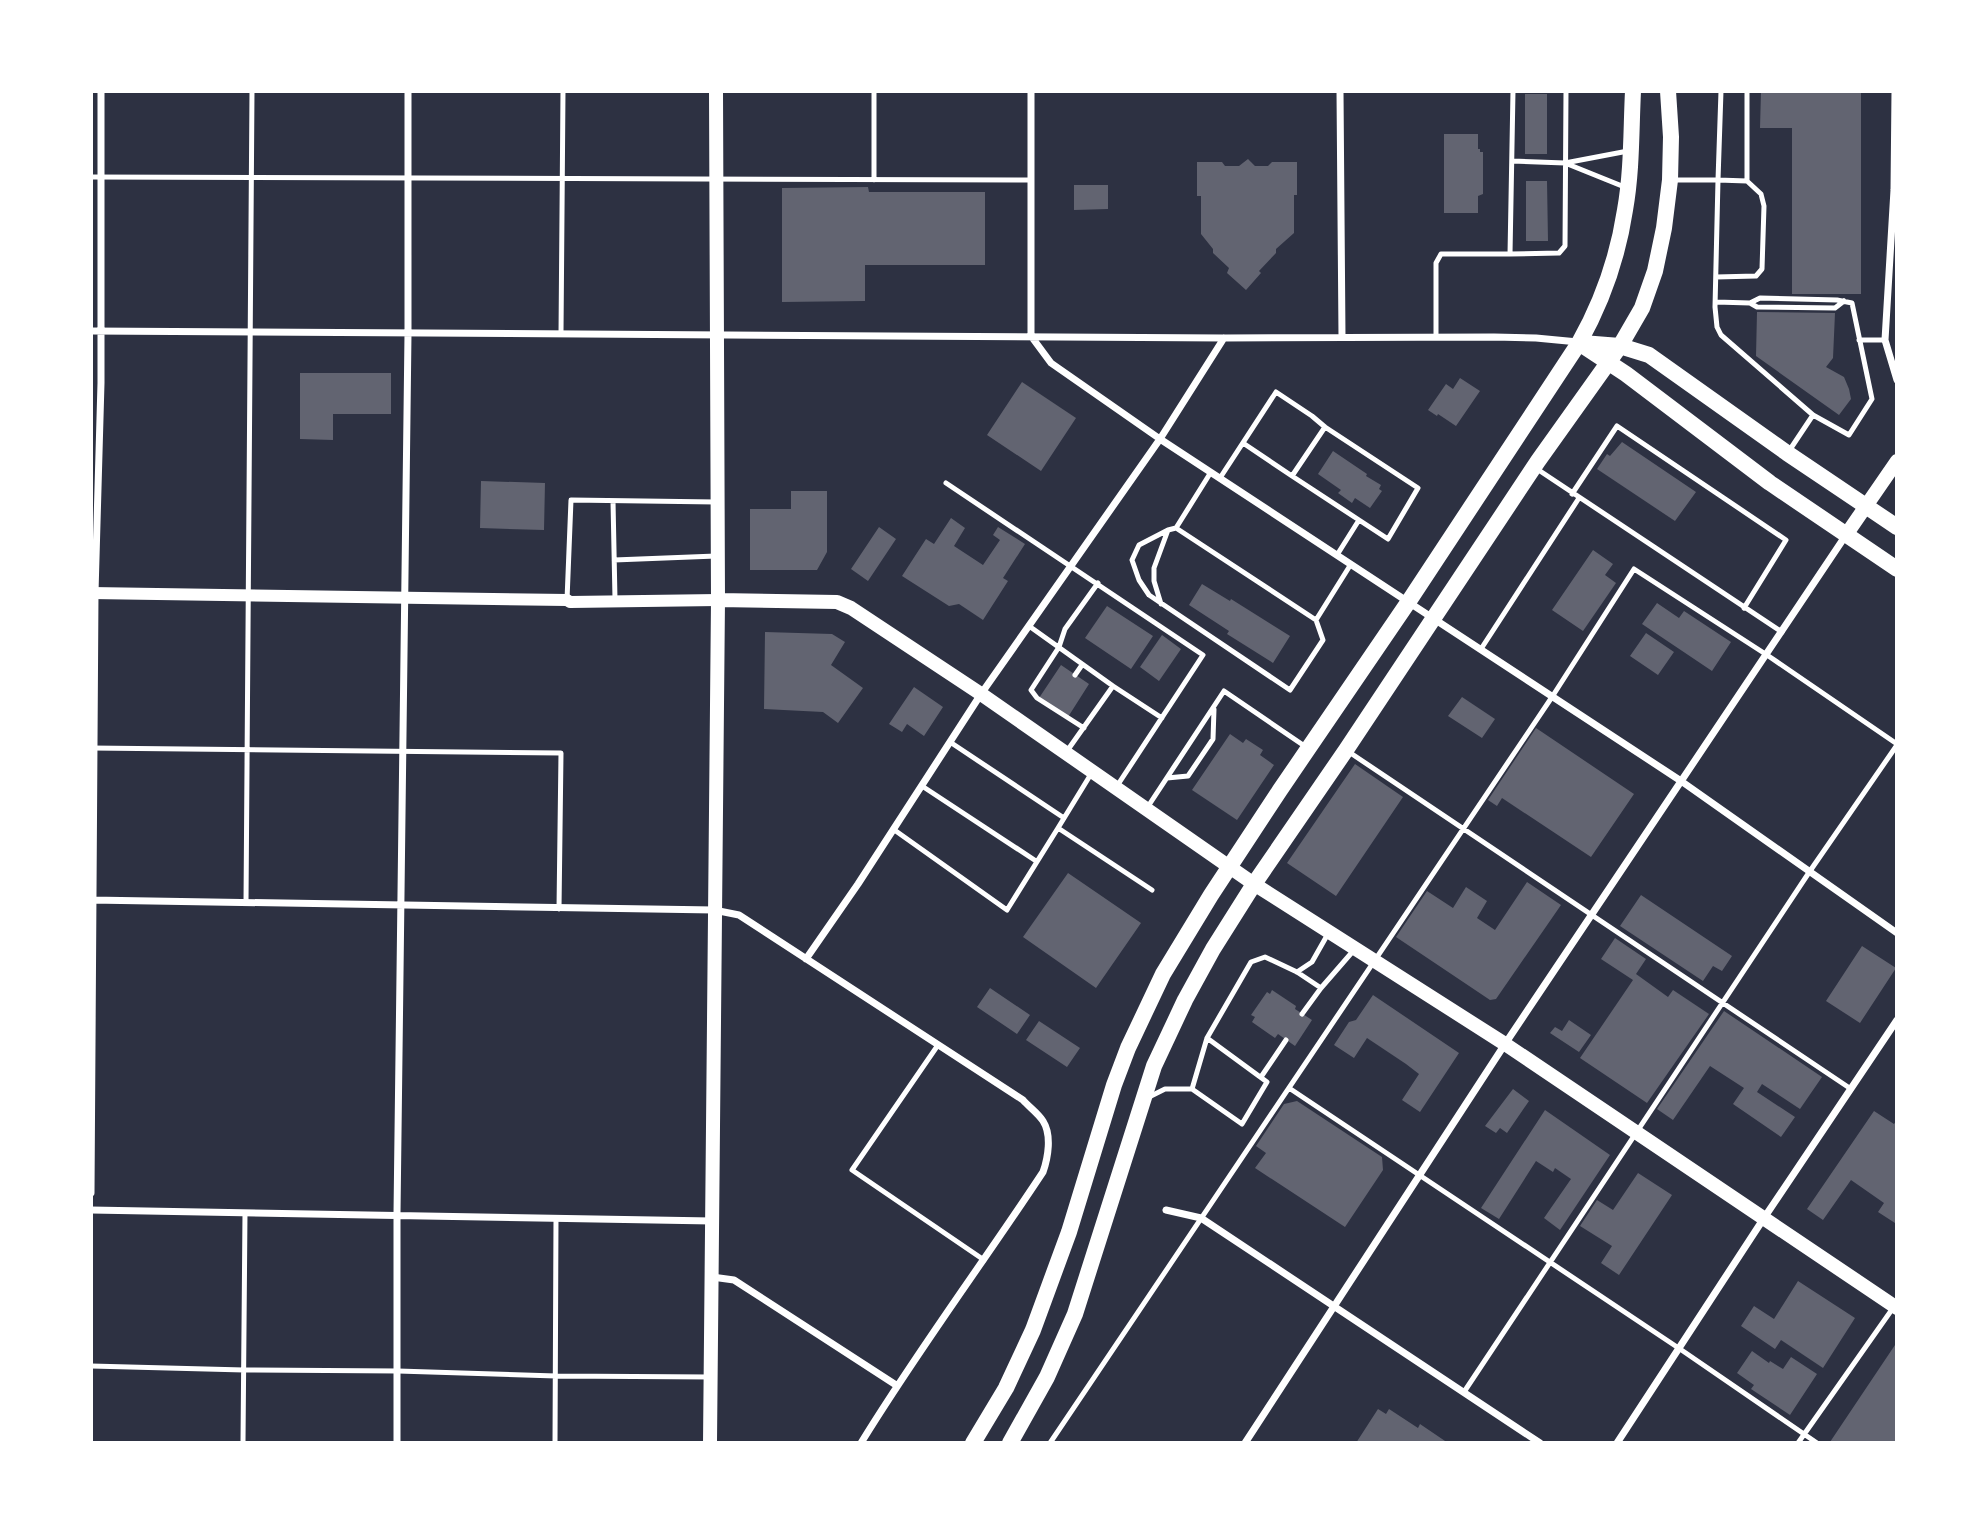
<svg xmlns="http://www.w3.org/2000/svg" width="1988" height="1534" viewBox="0 0 1988 1534" font-family="'Exo 2',sans-serif">
<style>
.building{fill:#626471}
.lines{fill:none;stroke-linecap:round;stroke-linejoin:round}
.service{stroke:#fff;stroke-width:5}
.minor{stroke:#fff;stroke-width:7}
.tertiary{stroke:#fff;stroke-width:12}
.secondary{stroke:#fff;stroke-width:14}
.primary{stroke:#fff;stroke-width:16}
</style>
<rect width="100%" height="100%" fill="#2d3142"/>
<path class="building" d="M 1761,91 L 1861,91 L 1861,294 L 1792,294 L 1792,128 L 1760,128 Z
M 1525,94 L 1547,94 L 1547,154 L 1525,154 Z
M 1444,134 L 1478,134 L 1478,149 L 1480,149 L 1480,152 L 1483,152 L 1483,194 L 1478,196 L 1478,213 L 1444,213 Z
M 1248,159 L 1255,166 L 1268,166 L 1272,162 L 1297,162 L 1297,195 L 1294,195 L 1294,233 L 1276,249 L 1276,253 L 1259,271 L 1261,273 L 1246,290 L 1227,273 L 1229,268 L 1213,253 L 1213,249 L 1201,234 L 1201,196 L 1197,196 L 1197,162 L 1222,162 L 1225,166 L 1239,166 Z
M 1526,181 L 1547,181 L 1548,241 L 1526,241 Z
M 1074,185 L 1108,185 L 1108,209 L 1074,210 Z
M 868,187 L 869,192 L 985,192 L 985,265 L 865,265 L 865,301 L 782,302 L 782,188 Z
M 1757,312 L 1835,313 L 1833,358 L 1826,367 L 1844,377 L 1849,389 L 1851,399 L 1839,415 L 1756,356 Z
M 300,373 L 391,373 L 391,414 L 333,414 L 333,440 L 300,439 Z
M 1460,378 L 1480,391 L 1456,426 L 1438,414 L 1437,416 L 1428,410 L 1446,384 L 1453,389 Z
M 1022,382 L 1076,418 L 1041,471 L 987,435 Z
M 1622,442 L 1696,492 L 1675,521 L 1597,469 L 1607,454 L 1610,456 Z
M 1333,451 L 1367,474 L 1366,476 L 1381,485 L 1379,489 L 1382,491 L 1370,508 L 1355,498 L 1352,503 L 1338,493 L 1341,490 L 1318,474 Z
M 481,481 L 545,483 L 544,530 L 480,528 Z
M 791,491 L 827,491 L 827,552 L 817,570 L 750,570 L 750,509 L 791,509 Z
M 951,518 L 965,528 L 954,546 L 983,565 L 1000,540 L 993,535 L 998,527 L 1025,544 L 1003,578 L 1008,581 L 983,620 L 959,604 L 949,606 L 902,576 L 926,539 L 934,544 Z
M 879,527 L 896,539 L 868,581 L 851,569 Z
M 1593,550 L 1613,564 L 1605,575 L 1616,583 L 1583,631 L 1552,610 Z
M 1202,584 L 1230,601 L 1231,599 L 1290,636 L 1273,663 L 1227,634 L 1229,631 L 1189,605 Z
M 1657,603 L 1679,618 L 1684,611 L 1731,642 L 1712,671 L 1642,624 Z
M 1107,606 L 1153,636 L 1131,669 L 1085,638 Z
M 765,632 L 832,634 L 845,642 L 831,665 L 863,688 L 838,723 L 823,712 L 764,709 Z
M 1646,633 L 1674,652 L 1658,675 L 1630,656 Z
M 1162,635 L 1181,649 L 1159,681 L 1140,667 Z
M 1061,665 L 1089,684 L 1068,717 L 1039,698 Z
M 914,687 L 943,707 L 924,736 L 907,724 L 902,732 L 889,724 Z
M 1462,697 L 1495,719 L 1482,738 L 1448,716 Z
M 1536,728 L 1634,794 L 1591,857 L 1502,798 L 1497,806 L 1488,800 Z
M 1230,734 L 1243,743 L 1246,739 L 1263,750 L 1260,755 L 1274,765 L 1237,820 L 1192,790 Z
M 1355,764 L 1403,797 L 1336,896 L 1287,863 Z
M 1068,873 L 1141,923 L 1096,988 L 1023,937 Z
M 1527,882 L 1561,905 L 1496,999 L 1490,1000 L 1396,937 L 1427,891 L 1453,908 L 1466,887 L 1487,901 L 1477,918 L 1495,930 Z
M 1641,895 L 1732,956 L 1722,971 L 1713,966 L 1703,981 L 1620,926 Z
M 1615,938 L 1646,959 L 1636,974 L 1668,997 L 1673,990 L 1709,1014 L 1647,1103 L 1580,1058 L 1633,980 L 1601,959 Z
M 1862,946 L 1896,968 L 1860,1023 L 1826,1001 Z
M 990,988 L 1030,1015 L 1017,1034 L 977,1007 Z
M 1272,990 L 1296,1006 L 1295,1009 L 1312,1020 L 1295,1046 L 1278,1034 L 1275,1038 L 1252,1022 L 1255,1017 L 1251,1015 L 1267,992 L 1270,994 Z
M 1373,995 L 1459,1053 L 1420,1112 L 1402,1100 L 1419,1074 L 1406,1064 L 1367,1038 L 1354,1058 L 1334,1045 L 1349,1022 L 1356,1020 Z
M 1724,1011 L 1822,1077 L 1800,1109 L 1762,1084 L 1757,1092 L 1795,1117 L 1781,1137 L 1733,1104 L 1744,1088 L 1710,1066 L 1673,1120 L 1657,1109 Z
M 1569,1020 L 1591,1035 L 1579,1052 L 1550,1033 L 1555,1027 L 1562,1031 Z
M 1039,1021 L 1080,1048 L 1067,1067 L 1026,1040 Z
M 1513,1089 L 1529,1101 L 1507,1133 L 1500,1128 L 1496,1133 L 1485,1126 Z
M 1297,1101 L 1382,1157 L 1383,1170 L 1345,1227 L 1255,1168 L 1266,1153 L 1256,1146 L 1284,1104 Z
M 1545,1110 L 1610,1155 L 1560,1230 L 1544,1218 L 1571,1179 L 1555,1168 L 1553,1172 L 1536,1161 L 1499,1219 L 1481,1208 Z
M 1874,1111 L 1894,1124 L 1897,1120 L 1897,1220 L 1895,1223 L 1878,1212 L 1884,1203 L 1851,1180 L 1823,1220 L 1807,1209 Z
M 1638,1173 L 1672,1195 L 1619,1275 L 1601,1263 L 1612,1246 L 1580,1226 L 1597,1200 L 1613,1210 Z
M 1798,1281 L 1855,1318 L 1823,1368 L 1781,1340 L 1775,1349 L 1741,1326 L 1754,1306 L 1774,1319 Z
M 1895,1345 L 1897,1346 L 1897,1443 L 1832,1443 L 1830,1442 Z
M 1752,1351 L 1769,1363 L 1770,1361 L 1783,1369 L 1791,1357 L 1817,1374 L 1790,1415 L 1751,1389 L 1754,1385 L 1737,1373 Z
M 1378,1409 L 1386,1414 L 1389,1409 L 1418,1428 L 1420,1424 L 1448,1443 L 1356,1443 Z"/>
<g class="lines">
<path class="service" d="M 1513,91 L 1510,254 L 1559,253 L 1565,246 L 1566,91
M 1512,161 L 1565,163 L 1628,151
M 1565,163 L 1627,188
M 91,177 L 1031,180
M 874,180 L 874,91
M 1673,180 L 1718,180 L 1721,91
M 1747,181 L 1718,180 L 1715,307 L 1717,327 L 1721,335 L 1813,415 L 1789,451
M 1716,277 L 1756,276 L 1762,269 L 1764,206 L 1761,194 L 1747,181 L 1747,91
M 1716,302 L 1750,303 L 1760,298 L 1837,300 L 1852,303 L 1872,399 L 1849,435 L 1813,415
M 1750,303 L 1757,307 L 1835,308 L 1844,301
M 561,334 L 563,91
M 1436,337 L 1436,263 L 1441,254 L 1510,254
M 1859,340 L 1885,340
M 1243,443 L 1292,476
M 1537,469 L 1782,632
M 1211,472 L 1176,528 L 1168,530 L 1139,545 L 1132,560 L 1139,580 L 1149,595 L 1290,690 L 1323,640 L 1316,620
M 1220,478 L 1276,392 L 1312,416 L 1325,427
M 946,483 L 1203,655 L 1117,786
M 1572,494 L 1617,426 L 1786,540 L 1744,608
M 613,501 L 615,599
M 1176,528 L 1316,620 L 1351,564
M 1337,555 L 1359,520 L 1388,539 L 1418,488 L 1325,427 L 1292,476 L 1359,520
M 614,560 L 716,556
M 567,600 L 571,500 L 716,502
M 1161,604 L 1154,581 L 1154,568 L 1168,530
M 1029,626 L 1113,686 L 1067,751
M 1481,649 L 1579,498
M 1075,675 L 1082,665
M 1113,686 L 1162,718
M 1084,728 L 1037,698 L 1031,690 L 1059,647 L 1065,629 L 1098,583
M 950,742 L 1064,818
M 91,748 L 561,753 L 559,909
M 1349,752 L 1851,1089
M 1167,778 L 1188,776 L 1213,739 L 1214,709
M 922,786 L 1036,861
M 1147,808 L 1224,691 L 1306,747
M 1058,828 L 1091,774
M 893,829 L 1007,910 L 1058,828 L 1152,890
M 246,903 L 252,91
M 1297,972 L 1312,962 L 1329,932
M 1302,1014 L 1321,988 L 1354,950
M 1207,1038 L 1267,1082 L 1242,1124 L 1192,1089 L 1207,1038 L 1251,962 L 1265,957 L 1297,972 L 1321,988
M 938,1045 L 852,1170 L 984,1260
M 1261,1077 L 1286,1040
M 1289,1088 L 1680,1349 L 1817,1443
M 1149,1097 L 1165,1089 L 1192,1089
M 91,1366 L 244,1370 L 398,1371 L 556,1376 L 711,1377
M 1464,1392 L 1810,871 L 1897,745
M 243,1443 L 245,1213
M 555,1443 L 556,1218
M 1050,1443 L 1552,697 L 1634,569 L 1767,655 L 1897,744
M 1798,1443 L 1893,1308"/>
<path class="minor" d="M 1031,91 L 1031,336 L 1051,363 L 1160,439 L 1681,781 L 1897,933
M 1340,91 L 1342,337
M 1895,91 L 1894,190 L 1885,340 L 1897,380
M 91,331 L 1224,338 L 1494,337 L 1536,338 L 1578,342
M 91,900 L 714,910 L 739,915 L 1023,1100 C 1029,1107 1038,1113 1043,1121 C 1052,1135 1048,1158 1043,1172 C 983,1263 918,1350 861,1443
M 806,959 L 858,884 L 981,694 L 1160,439 L 1224,338
M 91,1193 L 95,593 L 101,383 L 101,91
M 91,1210 L 712,1221
M 1166,1210 L 1201,1218 L 1540,1443
M 712,1277 L 734,1280 L 896,1385
M 397,1443 L 397,1214 L 408,334 L 408,91
M 1245,1443 L 1505,1044 L 1846,535
M 1617,1443 L 1764,1218 L 1897,1020"/>
<path class="tertiary" d="M 91,593 L 567,600 L 570,602 L 718,600"/>
<path class="secondary" d="M 1846,535 L 1897,461
M 718,600 L 837,602 L 851,608 L 981,694 L 1254,884 L 1505,1044 L 1897,1308
M 710,1443 L 718,600 L 716,91"/>
<path class="primary" d="M 1579,343 L 1626,374 L 1770,483 L 1897,569
M 1582,343 L 1620,346 L 1649,355 L 1787,453 L 1897,527
M 973,1443 L 1006,1388 L 1033,1330 L 1069,1232 L 1114,1085 L 1128,1048 L 1163,974 L 1211,895 L 1280,790 L 1409,601 L 1579,343 C 1602,302 1618,256 1625,210 C 1632,171 1631,131 1633,91
M 1010,1443 L 1047,1377 L 1075,1314 L 1154,1066 L 1185,1000 L 1213,949 L 1254,884 L 1346,750 L 1538,461 L 1620,346 L 1642,308 L 1655,271 L 1664,228 L 1670,180 L 1671,137 L 1668,91"/>
</g>
<rect width="1988" height="1534" fill="none" stroke="#ffffff" stroke-width="186"/>
</svg>
